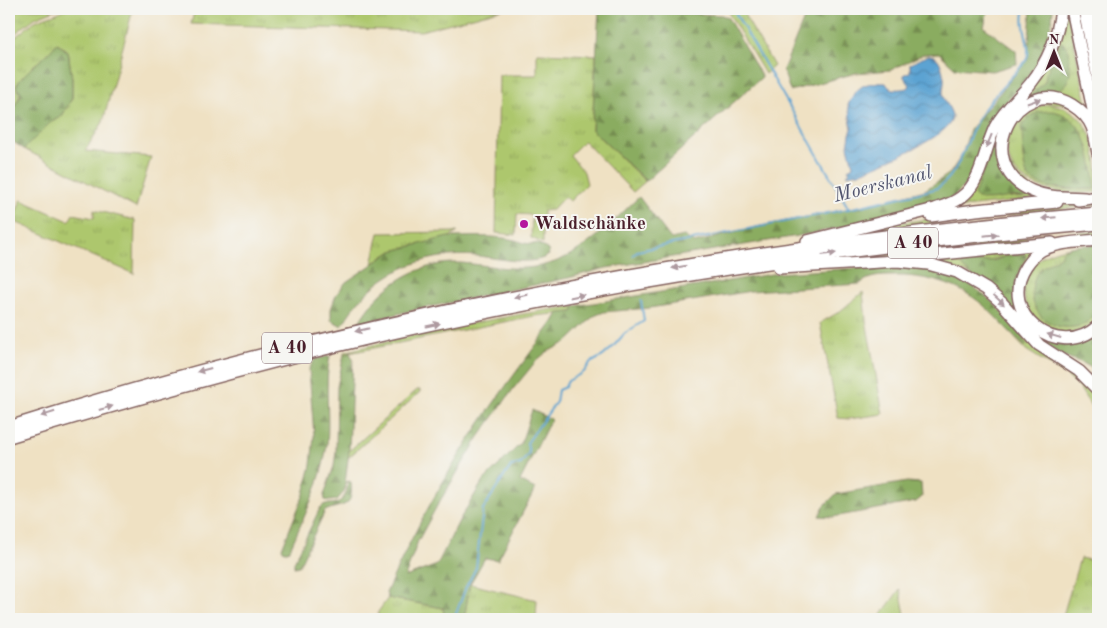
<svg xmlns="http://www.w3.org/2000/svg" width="1107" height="628" viewBox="0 0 1107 628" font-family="'Old Standard TT',serif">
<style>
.grass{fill:url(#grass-tufts);stroke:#7c734c;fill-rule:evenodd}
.forest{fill:url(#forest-firs);stroke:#6a6646}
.water{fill:url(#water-waves);stroke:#53617e}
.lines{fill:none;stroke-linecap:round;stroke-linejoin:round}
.stream{stroke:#5ca3d2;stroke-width:2}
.motorway-casing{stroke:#846360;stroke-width:14}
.motorway{stroke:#fff;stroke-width:11}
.oneway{fill:#ae9aa0}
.poi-dot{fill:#b5179e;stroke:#f6f6f2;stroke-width:2}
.labels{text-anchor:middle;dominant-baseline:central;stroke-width:4;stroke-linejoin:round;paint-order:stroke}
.shield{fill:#f6f6f2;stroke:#7e6067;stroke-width:1}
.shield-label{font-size:18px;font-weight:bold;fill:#4a1f2b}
.poi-label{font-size:19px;font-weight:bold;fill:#4a1f2b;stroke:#f6f6f2;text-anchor:start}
.water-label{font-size:20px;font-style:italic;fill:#51546e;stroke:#f6f6f2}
</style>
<defs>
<pattern id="grass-tufts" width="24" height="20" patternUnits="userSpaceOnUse" patternTransform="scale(1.25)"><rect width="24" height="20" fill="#adc76d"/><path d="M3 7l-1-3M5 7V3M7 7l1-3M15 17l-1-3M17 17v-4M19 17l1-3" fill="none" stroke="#96aa5f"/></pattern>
<pattern id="forest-firs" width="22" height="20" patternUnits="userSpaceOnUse" patternTransform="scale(1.25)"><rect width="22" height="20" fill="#8aac60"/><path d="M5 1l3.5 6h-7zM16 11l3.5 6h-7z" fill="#738b4f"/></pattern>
<pattern id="water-waves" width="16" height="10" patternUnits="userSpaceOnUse" patternTransform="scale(1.25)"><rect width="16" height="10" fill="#5ca3d2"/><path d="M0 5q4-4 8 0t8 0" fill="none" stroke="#4e84ab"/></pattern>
</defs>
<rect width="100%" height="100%" fill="#f6f6f2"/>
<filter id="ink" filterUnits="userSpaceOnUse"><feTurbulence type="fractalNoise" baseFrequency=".02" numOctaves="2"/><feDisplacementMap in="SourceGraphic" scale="10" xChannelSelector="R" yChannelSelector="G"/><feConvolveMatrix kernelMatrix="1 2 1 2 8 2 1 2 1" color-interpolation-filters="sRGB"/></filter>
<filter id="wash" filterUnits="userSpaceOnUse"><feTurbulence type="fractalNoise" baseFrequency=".0096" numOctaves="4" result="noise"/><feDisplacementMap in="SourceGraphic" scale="20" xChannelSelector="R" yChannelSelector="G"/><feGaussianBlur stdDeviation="1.12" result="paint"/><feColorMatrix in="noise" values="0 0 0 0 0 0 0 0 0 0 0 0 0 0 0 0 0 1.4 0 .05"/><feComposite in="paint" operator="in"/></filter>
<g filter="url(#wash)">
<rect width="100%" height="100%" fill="#efe1c3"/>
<path class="grass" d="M 9,9 L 57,9 L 35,18 L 9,38 Z
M 64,9 L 133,9 L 103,122 L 85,151 L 151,157 L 136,208 L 24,149 L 50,123 L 62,116 L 72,98 L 72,78 L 68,52 L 58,43 L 49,55 L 34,65 L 11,114 L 14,117 L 9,128 L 9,42 L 35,21 L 57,13 Z
M 195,9 L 503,9 L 421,31 L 191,24 Z
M 726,9 L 741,9 L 774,66 L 765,74 Z
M 1063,9 L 1067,9 L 1090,118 L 1078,105 L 1028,101 L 1000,138 L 1000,129 L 982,200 C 996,198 1010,196 1024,198 L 1002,162 L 1043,198 L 948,209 L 962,199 L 995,132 L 1034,83 ZM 1057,49 L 1070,66 L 1056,92 L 1037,94 L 1035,91 C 1050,82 1045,72 1052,60 C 1055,56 1056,54 1057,49 Z
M 537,53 L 596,55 L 592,130 L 645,181 L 647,180 L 633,192 L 584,141 L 570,155 L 584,172 L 587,184 L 570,201 L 564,197 L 552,210 L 543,211 L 543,243 L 531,238 L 532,215 L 517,214 L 516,235 L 496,233 L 499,75 L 537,75 Z
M 1049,104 C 1095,109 1098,155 1098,192 C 1075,194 1047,194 1027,181 C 990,158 1009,108 1049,104 ZM 1024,137 L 1096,189 C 1074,189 1040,193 1027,172 C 1021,162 1023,148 1024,137 Z
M 21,200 L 69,221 L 73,214 L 94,218 L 94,210 L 135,220 L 134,274 L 13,221 Z
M 1095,202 L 1096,205 L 857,232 L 890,224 L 966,214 Z
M 1098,231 L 1098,235 L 898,256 L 838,260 L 916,249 Z
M 458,232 L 448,238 L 392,251 L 372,264 L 379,233 Z
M 1071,247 L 1078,326 L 1087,322 L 1098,308 L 1098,319 C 1051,363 996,294 1039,259 C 1048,252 1060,249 1071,247 Z
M 1038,249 L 1015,284 L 1018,270 L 1025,260 L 1025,255 C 1019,255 1013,255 1008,256 C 993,258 991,264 974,260 L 963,268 L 971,275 L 928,260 Z
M 863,292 L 866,320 L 883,414 L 849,419 L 838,418 L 820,323 L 839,312 Z
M 575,306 L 573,312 L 534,316 L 344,354 L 344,352 C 420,333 497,317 575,306 Z
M 1015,327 C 1022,336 1030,345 1039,352 C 1060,367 1081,378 1098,397 L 1098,417 L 1080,389 L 1066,375 L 1026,350 L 1013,336 L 1025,346 L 1026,345 Z
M 417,390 L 420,390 L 420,392 L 347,459 L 349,451 Z
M 1080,558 L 1098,562 L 1098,617 L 1062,619 Z
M 470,584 L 537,600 L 536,619 L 464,619 Z
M 900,589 L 906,619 L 878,619 Z
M 388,598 L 443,608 L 445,619 L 378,619 L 378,612 Z"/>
<path class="forest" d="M 599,9 L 722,15 L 728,18 L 762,77 L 646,181 L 592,130 Z
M 808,9 L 988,9 L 984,27 L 1016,51 L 1017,64 L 992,71 L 955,68 L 939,53 L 923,54 L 891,70 L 856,73 L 790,91 L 783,70 Z
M 1031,9 L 1053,9 L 1052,21 L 1046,43 L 1037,64 L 1021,86 L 1003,105 L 992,121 L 970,179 L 955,196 L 942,203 L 857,224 L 804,235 L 606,268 L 568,278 L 405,312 L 358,324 C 378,287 418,261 461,263 C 490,265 519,273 548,264 C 583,255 613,221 639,197 L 671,239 L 684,236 L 694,243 L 756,227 L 871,204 L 925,190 L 950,173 L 962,155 L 970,129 L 1028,59 Z
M 1062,42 C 1068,47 1072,54 1068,62 C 1070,67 1071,72 1069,77 C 1061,99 1048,88 1033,96 L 1031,94 L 1045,82 L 1046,74 L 1052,61 L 1056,56 L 1060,43 Z
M 57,43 L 68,52 L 72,78 L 72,98 L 62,116 L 50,123 L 24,149 L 9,139 L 9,128 L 14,117 L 10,114 L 21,95 L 16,86 C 26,68 45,60 57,43 Z
M 1038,112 C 1043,112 1052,110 1057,112 C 1089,121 1092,163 1096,189 C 1079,189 1040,191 1028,177 C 1026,173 1024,166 1024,162 C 1021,150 1024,139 1021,127 L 1028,118 Z
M 1000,128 L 999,148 L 1027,193 L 1027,196 C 1021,199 1017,196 1011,197 C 1000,198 983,204 974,195 Z
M 448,237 C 470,237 493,235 515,240 C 522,242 531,246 538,243 L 548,250 L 549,255 C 532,267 498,258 478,256 C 422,251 369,275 342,326 L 331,320 L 331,309 L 336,295 L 346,282 L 392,251 Z
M 1098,244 C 1098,256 1101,302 1097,309 C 1093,319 1084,326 1074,327 C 1043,331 1023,303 1036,275 C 1041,265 1052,263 1060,256 C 1062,253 1061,252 1064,250 C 1073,244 1088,246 1098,244 Z
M 1025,254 C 1026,262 1018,270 1016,280 C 1014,291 1024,312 1027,323 L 963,268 L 961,264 L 966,260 L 982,262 L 996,260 L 1006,256 Z
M 891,266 C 959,267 990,290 1027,345 L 1025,346 C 1010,334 998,318 983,305 C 959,284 924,275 893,276 C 880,276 869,276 860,284 L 751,291 L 650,308 L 604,312 L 594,316 L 567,342 L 547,352 L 537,360 L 514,388 L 479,437 L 437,506 L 418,541 L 405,577 L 437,565 L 460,519 L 483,481 L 521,443 L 532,410 L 551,419 L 520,481 L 535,489 L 498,560 L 485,558 L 470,584 L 464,619 L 445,619 L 443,608 L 388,598 L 386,593 C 414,529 449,468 488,411 C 509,381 531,352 553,322 L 558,313 L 573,312 L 575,306 L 778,273 Z
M 1098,333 L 1098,370 L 1095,370 L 1083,363 L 1061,355 L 1045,344 L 1044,341 C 1050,341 1054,344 1060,344 C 1074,345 1087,342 1098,333 Z
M 350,353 L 353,359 L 349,451 L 344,492 L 337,500 L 330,501 L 325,500 L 324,495 L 334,466 L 336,451 L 337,387 L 344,354 Z
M 330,356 C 324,385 330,415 327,445 C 322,482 305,514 291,547 L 288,551 L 284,551 L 282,548 L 304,494 L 311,465 L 314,436 L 309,369 L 315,359 Z
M 348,481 L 351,482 C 354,510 342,503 325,511 L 299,566 L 294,567 L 294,562 L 320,508 L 325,504 C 342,505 347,497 348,481 Z
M 907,482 L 921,483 L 922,497 L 916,502 L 833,517 L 819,516 L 824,506 L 836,494 Z"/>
<path class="water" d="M 929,55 C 940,55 942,68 944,77 C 945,83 943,87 943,92 C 943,101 952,109 952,117 C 952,137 877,165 859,173 L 848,175 L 847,174 L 850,172 L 848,169 L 853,166 L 848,146 L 850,134 L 852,129 L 848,105 C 858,85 864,82 886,83 C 890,92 899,89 908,88 L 910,85 L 904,77 L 904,75 L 910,72 L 910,64 Z"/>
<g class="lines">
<path class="stream" d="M 733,9 L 849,209
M 633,255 L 637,251 L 848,209 L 935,189 C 959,178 967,137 980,115 C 990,99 1003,87 1015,73 C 1018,69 1026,63 1027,58 C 1032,44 1019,26 1025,9
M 454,619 L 466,587 L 476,568 L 483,509 L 511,466 L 521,464 L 529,453 L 527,443 L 556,402 L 558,390 L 565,387 L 568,381 L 584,372 L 590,363 L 603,356 L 612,348 L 625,333 L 644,321 L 641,301"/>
</g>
</g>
<g filter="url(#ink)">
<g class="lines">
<g class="motorway-casing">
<path id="motorway" d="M 1072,9 L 1097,129
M 1084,9 L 1098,78
M 1095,9 L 1098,26
M 1085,198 C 1067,197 1048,198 1032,191 C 969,164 1016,71 1072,105 C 1080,110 1088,117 1092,127 C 1095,135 1096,144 1098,153
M 1078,200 L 1098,197
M 931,216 L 976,210 L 1057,202
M 1098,240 C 1080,242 1059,242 1042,250 C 1035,254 1030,260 1026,266 C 996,312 1057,363 1098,326
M 807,241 L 935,209 C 947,205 959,201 968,191 C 983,173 985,148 995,127 C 1004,110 1019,98 1031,83 C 1049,60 1058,37 1061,9
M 913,257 L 1052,243
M 779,268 L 897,261 L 928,264 L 957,272 L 986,289 L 1002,303 L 1039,345 L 1079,371 L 1098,390
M 9,427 C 362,315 729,246 1098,213
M 9,437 C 117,404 227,373 337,346 C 587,286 842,247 1098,224"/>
</g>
<use href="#motorway" class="motorway"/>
</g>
<defs><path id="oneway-solid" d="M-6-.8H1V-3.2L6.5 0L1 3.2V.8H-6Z" transform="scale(1.25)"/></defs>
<g class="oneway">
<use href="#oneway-solid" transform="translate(1034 101) rotate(-19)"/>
<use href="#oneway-solid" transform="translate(989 141) rotate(112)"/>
<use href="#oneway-solid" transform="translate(1049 218) rotate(175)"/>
<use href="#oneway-solid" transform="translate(991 235) rotate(-6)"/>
<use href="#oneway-solid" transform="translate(829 254) rotate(-7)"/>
<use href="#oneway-solid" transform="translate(679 267) rotate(170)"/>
<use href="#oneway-solid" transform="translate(521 296) rotate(169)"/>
<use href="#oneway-solid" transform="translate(577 296) rotate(-11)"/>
<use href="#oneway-solid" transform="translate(999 300) rotate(43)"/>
<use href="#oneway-solid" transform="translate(433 325) rotate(-12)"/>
<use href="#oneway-solid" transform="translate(362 330) rotate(167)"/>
<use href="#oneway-solid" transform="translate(1054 336) rotate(-164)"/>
<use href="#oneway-solid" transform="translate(204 370) rotate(165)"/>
<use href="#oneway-solid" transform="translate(106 408) rotate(-16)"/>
<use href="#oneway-solid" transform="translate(48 414) rotate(162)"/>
</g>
</g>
<circle class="poi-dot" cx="524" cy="224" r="5"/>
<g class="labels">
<g class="shield">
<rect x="888" y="227.5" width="50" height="31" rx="4"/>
<rect x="262" y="332.5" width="50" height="31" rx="4"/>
</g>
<g class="shield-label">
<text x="913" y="243">A 40</text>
<text x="287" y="348">A 40</text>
</g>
<g class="poi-label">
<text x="534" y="224">Waldschänke</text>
</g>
<g class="water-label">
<text transform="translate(883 185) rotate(-14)">Moerskanal</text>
</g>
</g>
<rect width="1107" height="628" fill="none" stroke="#f6f6f2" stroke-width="30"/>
<g transform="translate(1054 52)" stroke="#f6f6f2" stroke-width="4" paint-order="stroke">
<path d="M0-4L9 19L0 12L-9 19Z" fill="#4a1f2b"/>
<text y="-8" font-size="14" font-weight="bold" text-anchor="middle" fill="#4a1f2b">N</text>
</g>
</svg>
